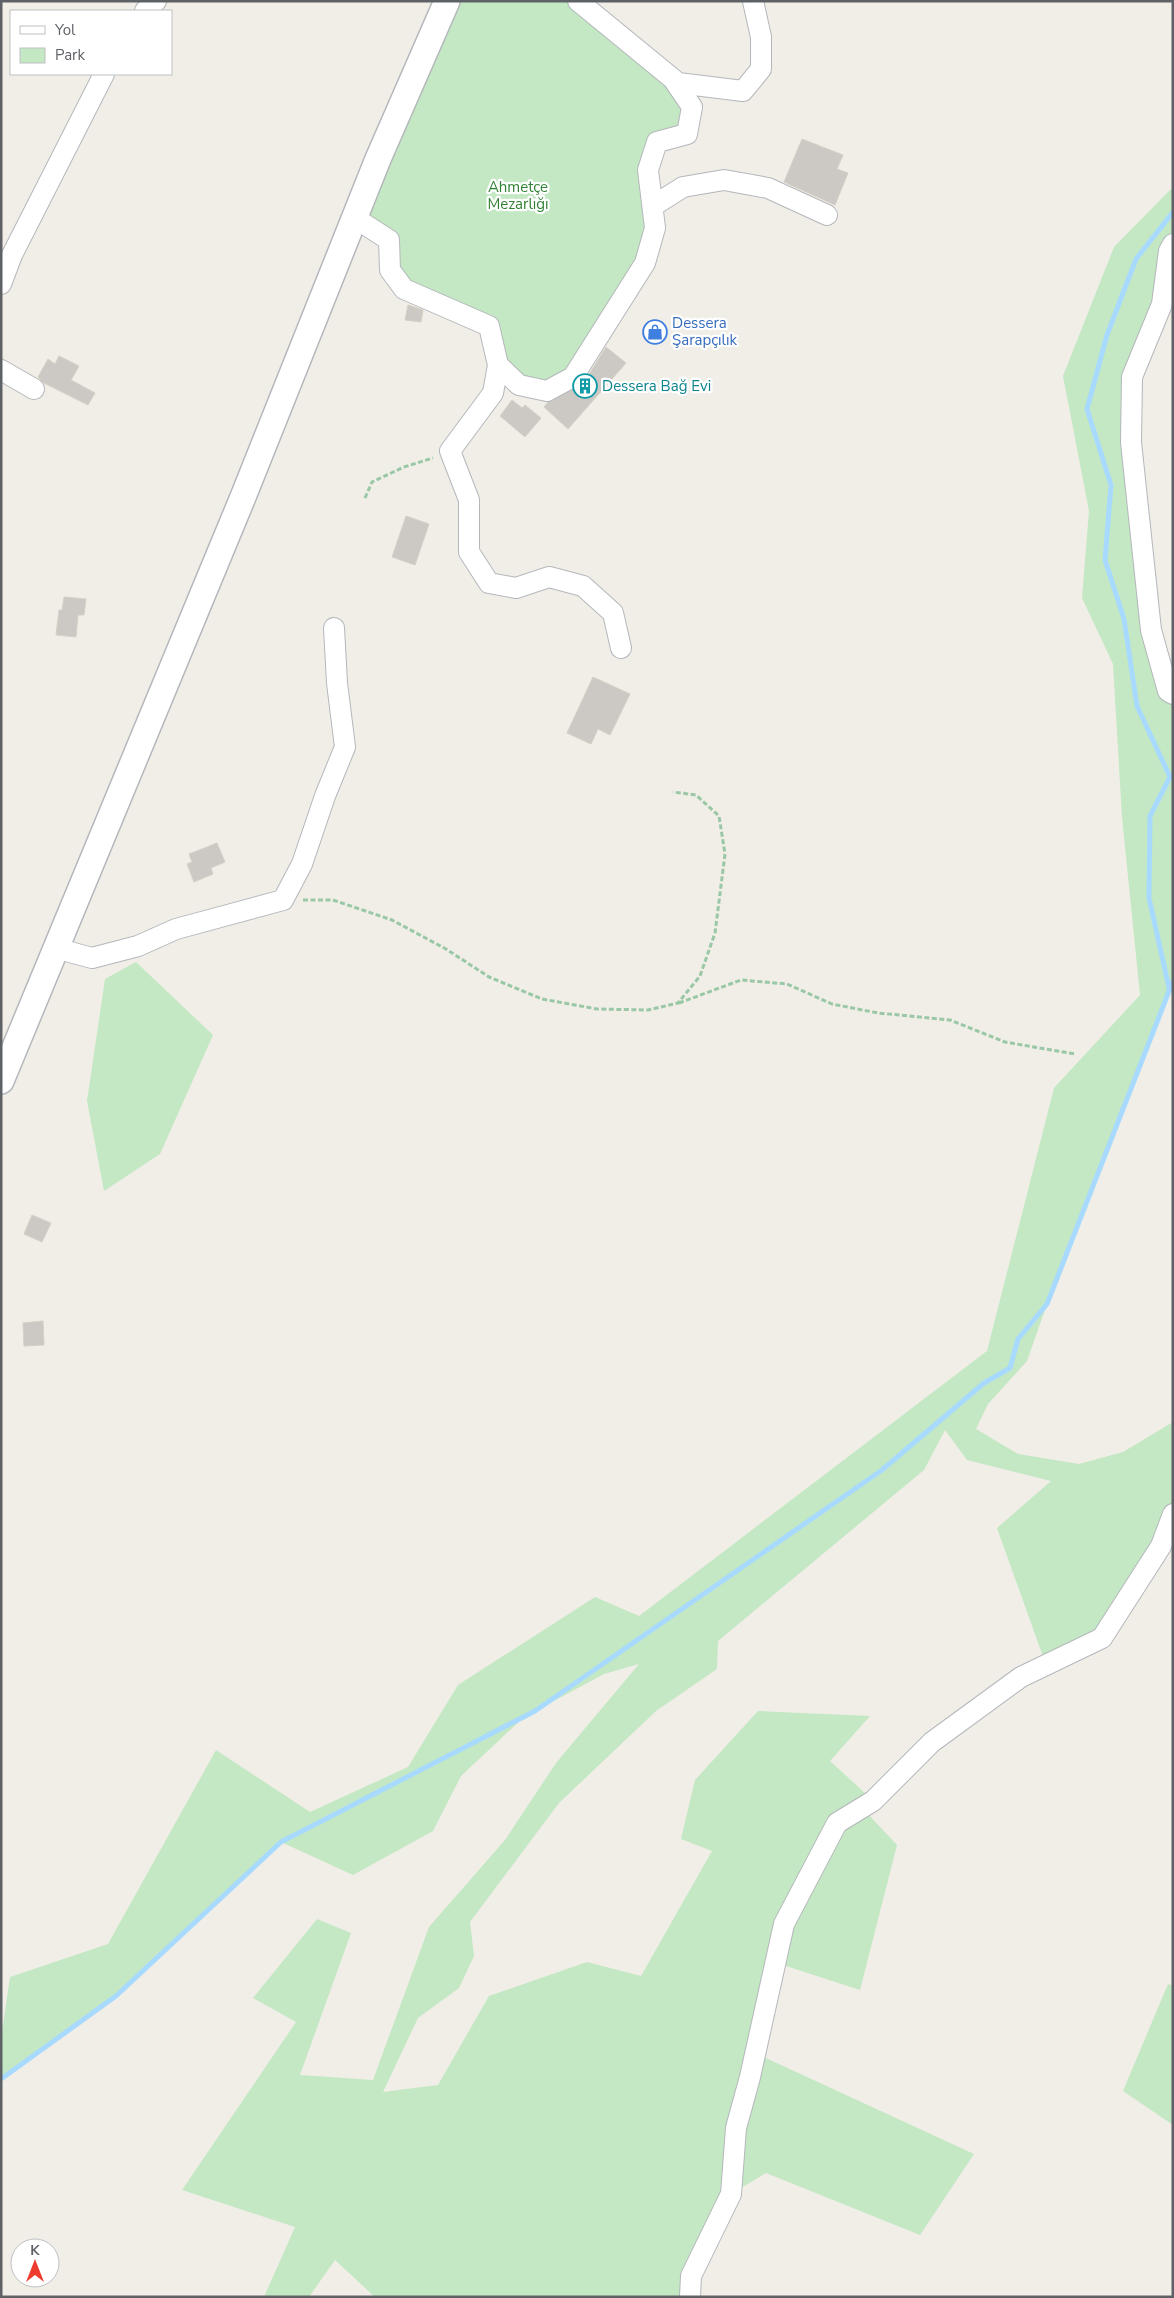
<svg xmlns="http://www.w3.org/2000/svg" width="1174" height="2298" viewBox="0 0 1174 2298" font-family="'Nunito Sans',sans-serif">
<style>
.green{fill:#c3e8c3}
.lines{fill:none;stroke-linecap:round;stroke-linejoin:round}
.stream{stroke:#a8daff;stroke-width:5}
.building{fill:#ccc9c4;stroke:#d6d0c5}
.minor-casing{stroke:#b4b7bb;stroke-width:22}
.tertiary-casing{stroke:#b4b7bb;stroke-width:28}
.path{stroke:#9ac8a7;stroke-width:3;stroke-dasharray:5 2.5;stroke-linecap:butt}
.minor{stroke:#fff;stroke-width:20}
.tertiary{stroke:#fff;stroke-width:25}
.labels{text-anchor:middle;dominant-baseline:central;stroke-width:4.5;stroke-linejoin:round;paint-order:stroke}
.park-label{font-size:15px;fill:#328235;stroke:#fff}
.shop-label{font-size:15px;fill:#366cbe;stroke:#fff;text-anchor:start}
.culture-label{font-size:15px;fill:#0d838f;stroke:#fff;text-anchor:start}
</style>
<rect width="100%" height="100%" fill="#f0eee7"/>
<path class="green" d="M 457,1 L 578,1 L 678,83 L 687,134 L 657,142 L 655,228 L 573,377 L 519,385 L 489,326 L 404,289 L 389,240 L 364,223 Z
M 1173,187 L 1173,239 L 1132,377 L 1142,531 L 1173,700 L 1173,981 L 1047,1304 L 1027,1361 L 988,1404 L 976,1429 L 1018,1454 L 1079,1464 L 1123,1452 L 1173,1422 L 1173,1514 L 1102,1638 L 1046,1665 L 997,1528 L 1051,1481 L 967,1460 L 945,1430 L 924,1470 L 718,1641 L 717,1669 L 656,1711 L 559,1803 L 470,1922 L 474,1956 L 459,1988 L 418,2018 L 383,2092 L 438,2085 L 489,1996 L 587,1962 L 641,1976 L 712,1851 L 681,1839 L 695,1780 L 758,1711 L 870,1716 L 830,1761 L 866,1794 L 830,1816 L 773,1926 L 755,2053 L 974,2154 L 920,2235 L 766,2173 L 731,2194 L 690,2297 L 375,2297 L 335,2260 L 309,2297 L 264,2297 L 295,2227 L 182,2190 L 296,2022 L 253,1998 L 317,1919 L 351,1933 L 300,2075 L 373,2080 L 429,1927 L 505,1840 L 556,1763 L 639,1664 L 604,1674 L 524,1717 L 461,1776 L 433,1831 L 353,1875 L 281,1842 L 116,1996 L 1,2079 L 1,2039 L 10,1977 L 108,1944 L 216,1750 L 310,1812 L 408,1767 L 458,1685 L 595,1597 L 639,1616 L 987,1351 L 1054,1088 L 1140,995 L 1122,817 L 1113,664 L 1082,598 L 1089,511 L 1063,376 L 1114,247 Z
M 136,962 L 213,1035 L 160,1154 L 104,1191 L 87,1101 L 105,979 Z
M 867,1813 L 897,1845 L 860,1990 L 783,1965 L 793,1925 L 841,1831 Z
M 1168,1984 L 1173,1986 L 1173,2125 L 1123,2091 Z"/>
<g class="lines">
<path class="stream" d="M 1169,988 L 1149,898 L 1150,816 L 1170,777 L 1137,706 L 1124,619 L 1105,560 L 1111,485 L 1087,409 L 1107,335 L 1136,259 L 1173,212
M 1,2079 L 116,1996 L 281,1842 L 535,1711 L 882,1470 L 984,1383 L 1010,1368 L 1018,1339 L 1047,1304 L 1173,981"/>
</g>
<path class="building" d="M 802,139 L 843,155 L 837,169 L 848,173 L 835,205 L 784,182 Z
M 408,305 L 423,310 L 421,322 L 405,320 Z
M 606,347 L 626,363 L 568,429 L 544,407 L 548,402 L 583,384 Z
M 59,356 L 79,366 L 71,380 L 95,393 L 88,405 L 44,383 L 38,377 L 48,359 L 55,364 Z
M 512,400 L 522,408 L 525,405 L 541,418 L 525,437 L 500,416 Z
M 406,516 L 429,524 L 415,565 L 392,557 Z
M 64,597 L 86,599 L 84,615 L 78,615 L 76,637 L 56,635 L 59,610 L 62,610 Z
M 593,677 L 630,694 L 610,735 L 598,729 L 591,744 L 567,733 Z
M 217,843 L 225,862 L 211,868 L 213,874 L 194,882 L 187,864 L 192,862 L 189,854 Z
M 32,1215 L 51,1223 L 42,1242 L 24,1234 Z
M 43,1321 L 44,1345 L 24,1346 L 23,1323 Z"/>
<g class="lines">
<g class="minor-casing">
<path id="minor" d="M 578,1 L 678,83 L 743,91 L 761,69 L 761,37 L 753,1
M 145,11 L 156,1
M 653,206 L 683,187 L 724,180 L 768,188 L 827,215
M 355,218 L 389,240 L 390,270 L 404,289 L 489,326 L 498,365 L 519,385 L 547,391 L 573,377 L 645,263 L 655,228 L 648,170 L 657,142 L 687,134 L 692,107 L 673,79
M 1173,244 L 1169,251 L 1162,304 L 1132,377 L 1131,442 L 1151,630 L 1168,691 L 1173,694
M 1,284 L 12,255 L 104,74
M 498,365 L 493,393 L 450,451 L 469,500 L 469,552 L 489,583 L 516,588 L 549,577 L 583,586 L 613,613 L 621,648
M 1,370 L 34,389
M 55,948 L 92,958 L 138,946 L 176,929 L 283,900 L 302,864 L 325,796 L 345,747 L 337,683 L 334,628
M 690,2297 L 691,2276 L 731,2194 L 736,2128 L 750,2077 L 784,1924 L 837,1823 L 873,1801 L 932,1742 L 1021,1677 L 1102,1638 L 1161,1546 L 1173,1514"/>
</g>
<g class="tertiary-casing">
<path id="tertiary" d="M 1,1081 L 243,497 L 378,159 L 447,1"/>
</g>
<path class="path" d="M 365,498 L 372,482 L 404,467 L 433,458
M 303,900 L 333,900 L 392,920 L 446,949 L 489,977 L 542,999 L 597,1009 L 648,1010 L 678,1003 L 700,976 L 715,933 L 725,854 L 719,816 L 696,795 L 673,792
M 679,1003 L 741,980 L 787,984 L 832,1004 L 878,1013 L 950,1020 L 1005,1042 L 1075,1054"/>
<use href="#minor" class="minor"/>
<use href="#tertiary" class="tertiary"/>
</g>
<defs>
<g id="shop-ring" transform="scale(1.25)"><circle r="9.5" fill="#fff" stroke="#3f7fe0" stroke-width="1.5"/><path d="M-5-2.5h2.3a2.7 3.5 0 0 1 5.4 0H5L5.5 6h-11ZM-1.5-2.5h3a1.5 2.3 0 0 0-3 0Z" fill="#3f7fe0"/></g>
<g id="building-ring" transform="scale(1.25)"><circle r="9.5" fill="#fff" stroke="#0f9aa8" stroke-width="1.5"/><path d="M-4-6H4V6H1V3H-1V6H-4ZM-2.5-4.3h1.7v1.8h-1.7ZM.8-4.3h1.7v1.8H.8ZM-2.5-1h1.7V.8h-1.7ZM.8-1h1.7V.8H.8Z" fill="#0f9aa8"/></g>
</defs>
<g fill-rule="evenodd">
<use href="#shop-ring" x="655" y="332"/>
<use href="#building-ring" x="585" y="386"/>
</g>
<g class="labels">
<g class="park-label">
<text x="518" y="187">Ahmetçe<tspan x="518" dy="17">Mezarlığı</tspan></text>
</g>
<g class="shop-label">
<text x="672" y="323">Dessera<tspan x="672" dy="17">Şarapçılık</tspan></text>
</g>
<g class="culture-label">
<text x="602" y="386">Dessera Bağ Evi</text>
</g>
</g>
<rect width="1174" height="2298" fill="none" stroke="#5e6267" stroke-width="5"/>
<rect x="10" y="10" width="162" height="65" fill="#ffffff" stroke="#bfc0c2"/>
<rect x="20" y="26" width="25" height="8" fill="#ffffff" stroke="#bfc0c2"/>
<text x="55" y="35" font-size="15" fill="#5e6267">Yol</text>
<rect x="20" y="48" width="25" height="15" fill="#c3e8c3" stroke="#bfc0c2"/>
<text x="55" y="60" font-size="15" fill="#5e6267">Park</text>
<g transform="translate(35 2263)"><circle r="24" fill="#ffffff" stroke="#bfc0c2"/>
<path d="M0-4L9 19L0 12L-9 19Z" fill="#ee3c2f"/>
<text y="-8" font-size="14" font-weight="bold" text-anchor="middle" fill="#5e6267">K</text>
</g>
</svg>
